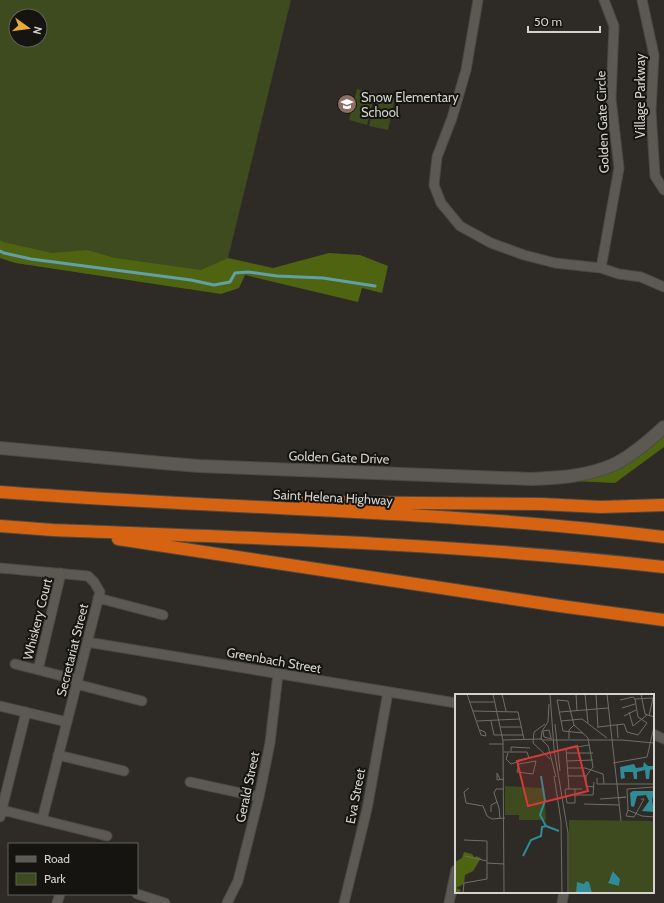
<svg xmlns="http://www.w3.org/2000/svg" width="664" height="903" viewBox="0 0 664 903" font-family="Cabin,sans-serif">
<style>
.green{fill:#3e4b1e;fill-rule:evenodd}
.forest{fill:#4f6411}
.lines{fill:none;stroke-linecap:round;stroke-linejoin:round}
.stream{stroke:#61a0a8;stroke-width:3}
.street-casing{stroke:#4b4944;stroke-width:11}
.secondary-casing{stroke:#4b4944;stroke-width:14}
.highway-casing{stroke:#4b4944;stroke-width:14}
.street{stroke:#5c5953;stroke-width:9}
.secondary{stroke:#5c5953;stroke-width:12}
.highway{stroke:#d66312;stroke-width:12}
.labels{text-anchor:middle;dominant-baseline:central;stroke-width:4;stroke-linejoin:round;paint-order:stroke}
.street-label{font-size:13px;fill:#d4d2ce;stroke:#151411}
.poi-label{font-size:13px;fill:#d4d2ce;stroke:#151411;text-anchor:start}
.inset-river{fill:none;stroke:#308b97;stroke-width:2}
.inset-road{fill:none;stroke:#706e69;stroke-width:1}
.view{fill:#d63939;fill-opacity:0.15;stroke:#d63939;stroke-width:2}
.inset-edge{fill:none;stroke:#d4d2ce;stroke-width:2}
</style>
<rect width="100%" height="100%" fill="#2e2b26"/>
<path class="green" d="M 0,0 L 291,0 L 228,258 L 190,289 L 16,263 L 0,258 ZM 16,16 L 40,16 L 40,40 L 16,40 Z
M 357,89 L 375,93 L 367,125 L 349,120 Z
M 377,94 L 395,99 L 388,130 L 369,126 Z"/>
<path class="forest" d="M 0,240 L 3,242 L 52,253 L 87,250 L 115,258 L 201,270 L 228,258 L 273,268 L 329,253 L 360,255 L 388,266 L 382,293 L 362,288 L 358,302 L 245,275 L 239,288 L 221,294 L 16,263 L 0,258 Z
M 664,427 L 664,447 L 615,483 L 531,479 L 592,472 Z"/>
<g class="lines">
<path class="stream" d="M 0,251 L 4,253 L 31,259 L 191,280 L 214,285 L 230,282 L 235,273 L 248,272 L 277,276 L 323,278 L 375,286"/>
<g class="street-casing">
<path id="street" d="M 478,0 L 466,70 L 452,118 L 437,157 L 434,185 L 441,203 L 460,226 L 491,243 L 524,255 L 555,263 L 601,268 L 619,168 L 611,99 L 614,26 L 604,0
M 642,0 L 654,55 L 651,110 L 655,176 L 664,190
M 601,268 L 619,274 L 641,277 L 664,287
M 0,568 L 88,576 L 94,582 L 100,592 L 42,820
M 98,598 L 163,615
M 87,642 L 456,703
M 15,664 L 78,680
M 38,670 L 61,573
M 76,684 L 142,701
M 0,706 L 67,722
M 653,734 L 664,739
M 58,755 L 124,771
M 190,782 L 259,797
M 2,810 L 107,836
M 0,817 L 26,712
M 137,894 L 165,903
M 57,903 L 60,894
M 227,903 L 238,881 L 259,797 L 270,743 L 278,674
M 344,903 L 367,809 L 388,692
M 449,903 L 456,870
M 562,903 L 564,892"/>
</g>
<g class="secondary-casing">
<path id="secondary" d="M 0,448 L 162,463 L 199,466 L 531,479 C 560,478 590,476 617,463 C 634,454 650,440 664,427"/>
</g>
<g class="highway-casing">
<path id="highway" d="M 0,492 C 221,509 444,510 664,537
M 305,502 L 541,504 L 601,507 L 664,505
M 0,526 L 53,530 C 257,538 461,544 664,567
M 118,539 L 560,606 L 664,620"/>
</g>
<use href="#street" class="street"/>
<use href="#secondary" class="secondary"/>
<use href="#highway" class="highway"/>
</g>
<defs>
<g id="school-disc" transform="scale(1)"><circle r="9.5" fill="#8d6e63" stroke="#151411"/><path d="M0-5L7-2L0 1L-7-2ZM-4 1L0 2.5L4 1V4Q0 6-4 4Z" fill="#fff"/></g>
</defs>
<g fill-rule="evenodd">
<use href="#school-disc" x="347" y="104"/>
</g>
<g class="labels">
<g class="street-label">
<text transform="translate(640 96) rotate(-90)">Village Parkway</text>
<text transform="translate(602 122) rotate(-92)">Golden Gate Circle</text>
<text transform="translate(339 457) rotate(2)">Golden Gate Drive</text>
<text transform="translate(333 497) rotate(3)">Saint Helena Highway</text>
<text transform="translate(37 619) rotate(-76)">Whiskery Court</text>
<text transform="translate(72 650) rotate(-76)">Secretariat Street</text>
<text transform="translate(274 660) rotate(10)">Greenbach Street</text>
<text transform="translate(247 787) rotate(-78)">Gerald Street</text>
<text transform="translate(355 796) rotate(-79)">Eva Street</text>
</g>
<g class="poi-label">
<text x="361" y="97">Snow Elementary<tspan x="361" dy="15">School</tspan></text>
</g>
</g>
<g transform="translate(455 694)">
<rect width="199" height="199" fill="#2e2b26"/>
<path d="M 50,92 L 89,94 L 91,126 L 64,126 L 64,121 L 50,121 ZM 114,126 L 199,127 L 199,199 L 114,199 ZM 159,177 L 165,185 L 164,192 L 153,187 Z" fill="#3e4b1e" fill-rule="evenodd"/>
<path d="M 9,158 L 17,160 L 20,164 L 21,162 L 26,164 L 18,177 L 10,181 L 9,190 L 1,194 L 6,196 L 4,199 L 0,199 L 0,168 L 7,164 Z" fill="#4f6411"/>
<path d="M 189,68 L 193,72 L 199,72 L 199,75 L 195,76 L 194,85 L 191,85 L 190,76 L 182,78 L 182,85 L 179,85 L 178,78 L 169,78 L 170,84 L 166,85 L 165,73 L 179,70 L 181,74 L 188,73 ZM 178,97 L 199,97 L 197,106 L 199,118 L 187,117 L 194,107 L 191,101 L 182,102 L 179,113 L 176,112 L 175,99 ZM 158,177 L 165,185 L 164,192 L 153,189 ZM 131,187 L 134,188 L 137,199 L 121,199 L 122,188 L 129,190 Z" fill="#308b97"/>
<path class="inset-river" d="M 91,132 L 104,137M 68,162 L 76,146 L 86,142 L 87,133 L 91,132 L 85,121 L 90,107 L 86,82"/>
<path class="inset-road" d="M 12,0 L 26,41 L 31,42 L 30,38 L 25,36M 38,0 L 48,47 L 49,199M 47,0 L 51,17M 95,0 L 99,55 L 113,139 L 113,199M 121,0 L 122,17M 130,0 L 133,29M 141,0 L 143,34M 152,0 L 166,127M 186,0 L 190,20 L 199,23M 165,6 L 178,3 L 180,5 L 198,4 L 194,22M 15,8 L 40,8M 94,10 L 93,28 L 87,37 L 86,45 L 93,52 L 101,83M 167,14 L 180,10M 18,17 L 63,18 L 69,45M 105,18 L 153,14M 174,18 L 178,32 L 192,21M 169,22 L 181,16M 22,27 L 65,25M 36,27 L 39,41 L 68,41M 106,27 L 127,25 L 152,44M 90,30 L 79,38 L 78,49 L 95,65M 100,30 L 105,77M 162,31 L 163,44M 45,33 L 66,33M 143,33 L 169,30 L 172,38 L 183,41 L 192,29 L 183,23 L 180,5M 128,39 L 108,37 L 102,6 L 113,7 L 119,31 L 133,44 L 138,73 L 131,82 L 131,92 L 139,93M 96,44 L 94,36 L 88,37 L 89,43 L 97,45M 114,45 L 114,36 L 119,31M 48,46 L 87,45M 87,46 L 167,46 L 199,49M 34,50 L 48,50M 56,57 L 56,53 L 75,54M 49,58 L 72,58 L 74,64 L 56,70 L 51,65 L 53,59M 111,59 L 138,59M 192,63 L 199,33M 81,67 L 78,80 L 62,78 L 64,70 ZM 112,67 L 138,66M 158,69 L 192,63M 113,74 L 130,74 L 148,80 L 149,90 L 199,90M 99,82 L 106,127 L 107,199M 113,82 L 131,82M 142,84 L 142,90 L 149,90M 45,85 L 42,79 L 42,86 L 49,85M 14,94 L 9,98 L 11,109 L 28,112 L 32,122 L 37,125 L 50,124M 114,95 L 111,55 L 134,51M 120,95 L 120,109 L 112,109 L 110,96 L 111,95 L 127,95M 120,101 L 138,101 L 139,88M 145,105 L 171,103 L 164,104M 129,110 L 164,111M 173,116 L 172,95 L 199,93M 173,116 L 171,122 L 179,123 L 189,105 L 186,105M 173,116 L 187,122 L 199,123M 36,118 L 36,111 L 42,108M 45,124 L 44,114 L 39,99 L 41,95 L 49,95M 10,162 L 32,167M 32,169 L 49,170M 8,199 L 9,189 L 32,185 L 32,147 L 9,146"/>
<path class="view" d="M 122,52 L 133,97 L 73,112 L 62,67 Z"/>
<rect width="199" height="199" class="inset-edge"/>
</g>
<rect x="8" y="843" width="130" height="52" fill="#151411" stroke="#61605d"/>
<rect x="16" y="856" width="20" height="6" fill="#5c5953" stroke="#61605d"/>
<text x="44" y="863" font-size="12" fill="#d4d2ce">Road</text>
<rect x="16" y="873" width="20" height="12" fill="#3e4b1e" stroke="#61605d"/>
<text x="44" y="883" font-size="12" fill="#d4d2ce">Park</text>
<g transform="translate(28 28) rotate(104)"><circle r="19" fill="#151411" stroke="#61605d"/>
<path d="M0-3L7 15L0 10L-7 15Z" fill="#e8ab37"/>
<text y="-6" font-size="11" font-weight="bold" text-anchor="middle" fill="#d4d2ce">N</text>
</g>
<path d="M528 26v6h72v-6" fill="none" stroke="#d4d2ce" stroke-width="2"/>
<text x="534" y="26" font-size="12" fill="#d4d2ce" stroke="#151411" stroke-width="3" paint-order="stroke">50 m</text>
</svg>
